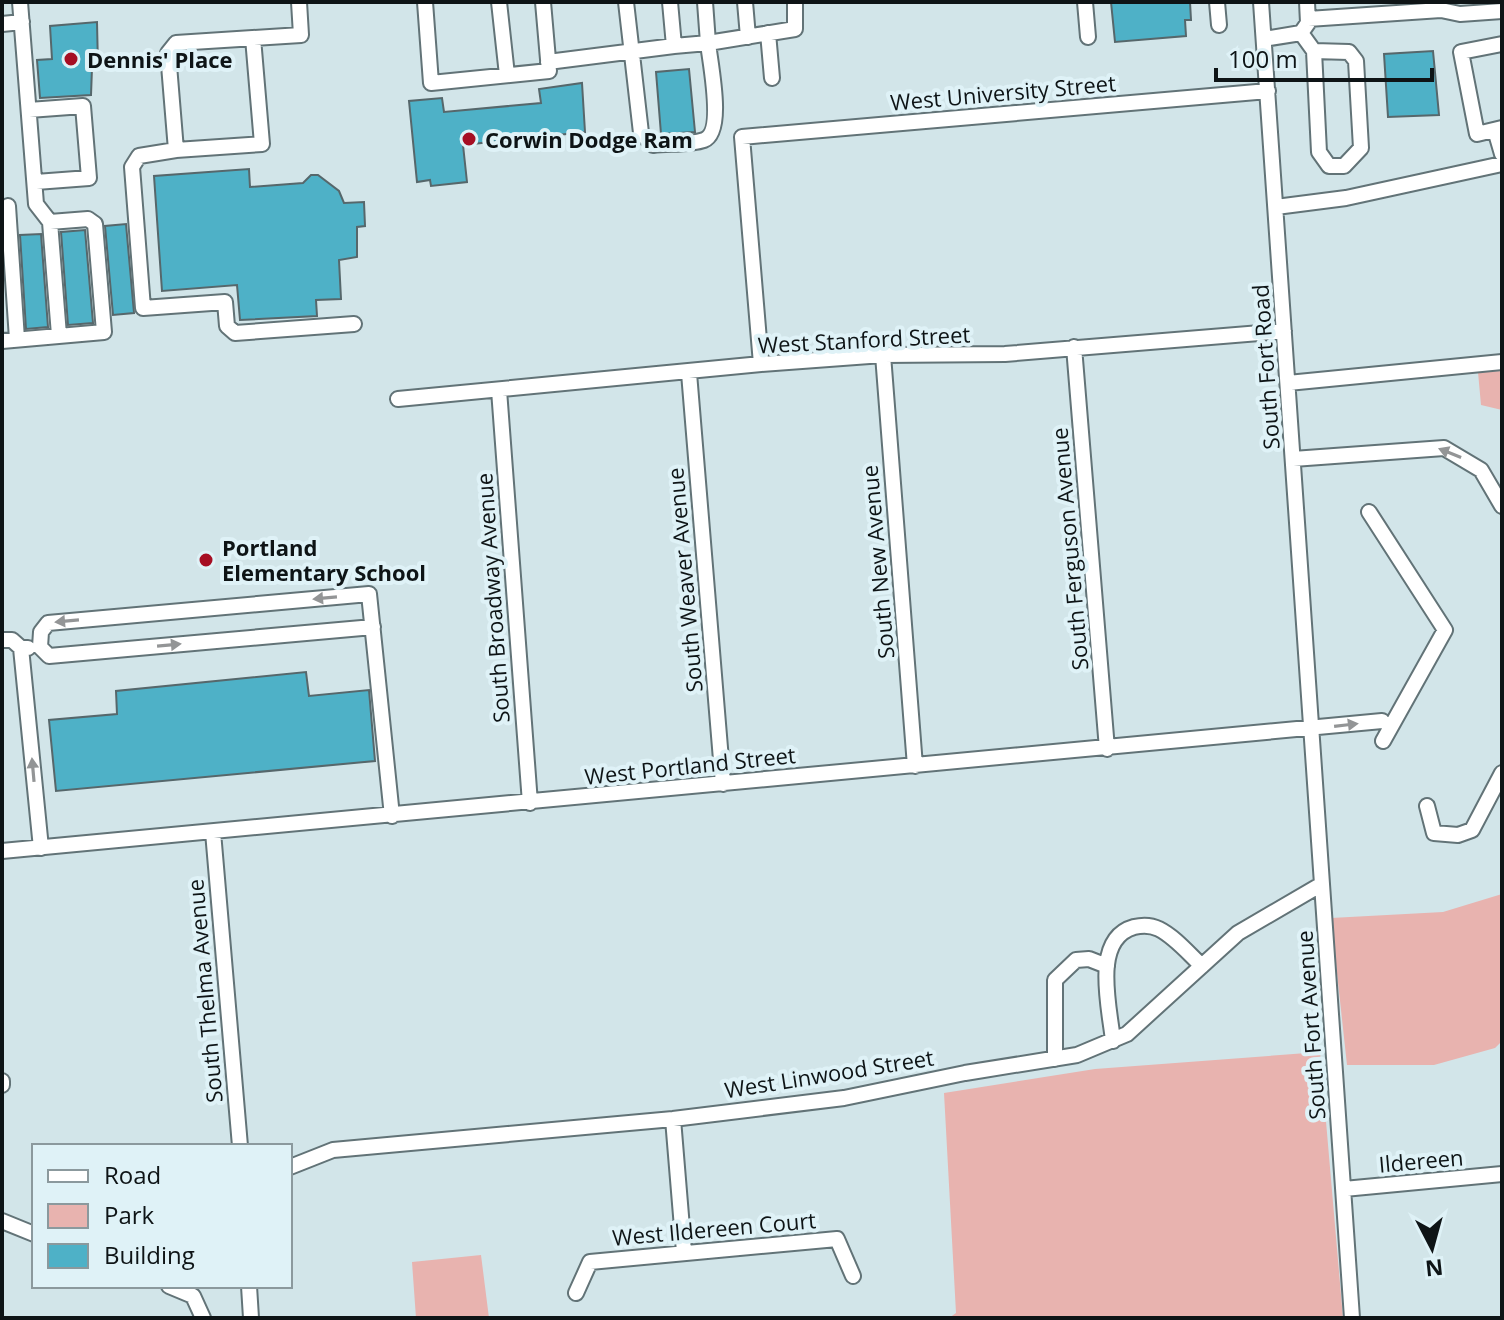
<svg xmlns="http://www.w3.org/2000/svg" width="1504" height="1320" viewBox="0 0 1504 1320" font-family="'Open Sans',sans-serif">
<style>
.green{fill:#e8b3af}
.building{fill:#4eb1c7;stroke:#56676b;stroke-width:2}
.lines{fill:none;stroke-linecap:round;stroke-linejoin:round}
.minor-casing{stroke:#627377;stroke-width:18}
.minor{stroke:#fff;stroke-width:14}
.oneway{fill:#939596}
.poi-dot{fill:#a60e23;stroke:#dff2f7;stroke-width:3}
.labels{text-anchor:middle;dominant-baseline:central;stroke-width:8;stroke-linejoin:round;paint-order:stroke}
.poi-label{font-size:22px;font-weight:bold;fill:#0e1416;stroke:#dff2f7;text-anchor:start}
.street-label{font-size:22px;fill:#0e1416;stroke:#dff2f7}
</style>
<rect width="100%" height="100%" fill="#d2e5e9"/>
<path class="green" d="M 1502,371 L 1502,410 L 1481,405 L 1478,372 Z
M 1502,894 L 1502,1041 L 1495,1048 L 1434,1065 L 1347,1065 L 1331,918 L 1443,912 Z
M 1320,1052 L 1343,1318 L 949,1318 L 956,1313 L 944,1093 L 1095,1069 Z
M 481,1255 L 489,1318 L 416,1318 L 412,1262 Z"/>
<path class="building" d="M 1111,2 L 1190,2 L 1191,20 L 1185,20 L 1186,36 L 1115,42 Z
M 97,22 L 98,67 L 92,68 L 91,95 L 40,98 L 37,60 L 52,59 L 50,26 Z
M 1433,51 L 1439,115 L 1388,117 L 1384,54 Z
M 689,69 L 695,132 L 661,134 L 656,72 Z
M 582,83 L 585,132 L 463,145 L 467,182 L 431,186 L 430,180 L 417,182 L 409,101 L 442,98 L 444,112 L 541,103 L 539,89 Z
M 249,169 L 250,187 L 303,183 L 311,175 L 318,175 L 339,191 L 344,203 L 364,202 L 365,226 L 357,227 L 357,257 L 339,260 L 341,299 L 316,300 L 317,316 L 240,320 L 237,285 L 162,291 L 154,176 Z
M 126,224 L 134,313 L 113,315 L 105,226 Z
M 85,230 L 93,323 L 68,325 L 61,232 Z
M 41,234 L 48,327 L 26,329 L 20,235 Z
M 306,672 L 309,696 L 369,690 L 375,761 L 56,791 L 49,720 L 117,714 L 116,691 Z"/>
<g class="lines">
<g class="minor-casing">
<path id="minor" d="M 425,2 L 431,83 L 549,71 L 543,2
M 499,2 L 507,75
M 626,2 L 641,133 L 653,145 C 668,143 690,145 704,140 C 725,132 710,63 708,43 L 674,46
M 705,2 L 708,43 L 795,29 L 795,2
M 745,2 L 748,37
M 1085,2 L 1088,37
M 1217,2 L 1219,25
M 1261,2 L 1352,1318
M 1308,19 L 1441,10 L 1460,14 L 1502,11
M 2,24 L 22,22
M 768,33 L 772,78
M 1301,33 L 1314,51 L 1349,52 L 1356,61 L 1361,148 L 1344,166 L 1329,166 L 1319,152 L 1314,51
M 253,38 L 262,144 L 176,150 L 168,53 L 176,43 L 301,35 L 299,2
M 1264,39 L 1301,33 L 1308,23 L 1307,2
M 1502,44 L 1461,52 L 1477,134 L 1502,128
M 548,62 L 674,46 L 670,2
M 29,110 L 83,106 L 89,178 L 36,182
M 1495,130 L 1502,154
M 176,150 L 139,156 L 132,167 L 143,308 L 225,302 L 227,326 L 235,333 L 354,324
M 8,206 L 17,339
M 1276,207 L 1346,198 L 1502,164
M 50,222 L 59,335
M 2,341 L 104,332 L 95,224 L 88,219 L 50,222 L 36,204 L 20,2
M 1074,347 L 1107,749
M 883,355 L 915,766
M 761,364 L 742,137 L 1268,91
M 689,373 L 723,784
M 1288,383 L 1502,362
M 499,390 L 530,803
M 398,399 L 761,364 L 883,355 L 1005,354 L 1284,331
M 1293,459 L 1444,448 L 1481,470 L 1502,506
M 1369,512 L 1445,630 L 1383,741
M 373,627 L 49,656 L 40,647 L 41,632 L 48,623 L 369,594 L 392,816
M 2,640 L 12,640 L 21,648 L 28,648
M 21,648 L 41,848
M 1427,806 L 1434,833 L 1458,835 L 1472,830 L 1502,773
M 213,832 L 240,1146
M 2,851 L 1382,721
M 1113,1041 C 1110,1009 1091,939 1134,927 C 1142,925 1151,925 1159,929 C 1175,937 1189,954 1202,966
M 1055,1059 L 1055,980 L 1076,960 L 1089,959 L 1107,966
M 2,1081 L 2,1085
M 673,1119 L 684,1252
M 290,1167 L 333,1150 L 673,1119 L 844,1098 L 965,1073 L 1077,1055 L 1127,1034 L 1238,933 L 1322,884
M 1344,1189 L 1502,1174
M 2,1221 L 34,1234
M 169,1286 L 193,1296 L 203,1318
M 249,1286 L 251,1318
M 576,1293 L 590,1262 L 837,1239 L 853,1276"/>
</g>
<use href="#minor" class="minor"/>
</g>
<defs><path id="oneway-solid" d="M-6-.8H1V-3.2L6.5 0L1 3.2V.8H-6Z" transform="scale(2)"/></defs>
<g class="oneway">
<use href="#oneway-solid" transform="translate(1450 453) rotate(-158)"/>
<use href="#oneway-solid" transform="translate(325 598) rotate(175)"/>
<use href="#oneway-solid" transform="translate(67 621) rotate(175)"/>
<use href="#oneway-solid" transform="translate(169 645) rotate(-5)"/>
<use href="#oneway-solid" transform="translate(1346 725) rotate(-7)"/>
<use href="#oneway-solid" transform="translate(33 770) rotate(-95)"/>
</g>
<g class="poi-dot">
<circle cx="71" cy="59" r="8"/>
<circle cx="469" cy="139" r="8"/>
<circle cx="206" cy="560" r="8"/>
</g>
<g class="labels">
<g class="poi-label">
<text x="87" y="59">Dennis' Place</text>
<text x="485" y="139">Corwin Dodge Ram</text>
<text x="222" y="547">Portland<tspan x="222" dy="25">Elementary School</tspan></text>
</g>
<g class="street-label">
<text transform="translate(1003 92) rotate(-5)">West University Street</text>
<text transform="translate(864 339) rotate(-3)">West Stanford Street</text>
<text transform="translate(1265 367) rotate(-94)">South Fort Road</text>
<text transform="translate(1069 549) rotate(-95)">South Ferguson Avenue</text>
<text transform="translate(877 562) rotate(-95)">South New Avenue</text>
<text transform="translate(684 580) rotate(-95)">South Weaver Avenue</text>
<text transform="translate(492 598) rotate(-94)">South Broadway Avenue</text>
<text transform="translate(690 765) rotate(-6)">West Portland Street</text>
<text transform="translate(204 991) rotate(-95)">South Thelma Avenue</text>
<text transform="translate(1310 1025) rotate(-94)">South Fort Avenue</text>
<text transform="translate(829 1073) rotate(-9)">West Linwood Street</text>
<text transform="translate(1421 1160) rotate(-5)">Ildereen</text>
<text transform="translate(714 1228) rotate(-5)">West Ildereen Court</text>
</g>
</g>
<rect width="1504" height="1320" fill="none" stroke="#0e1416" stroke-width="8"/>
<rect x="32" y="1144" width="260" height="144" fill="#dff2f7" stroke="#8b999d" stroke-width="2"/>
<rect x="48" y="1170" width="40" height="12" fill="#ffffff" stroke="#8b999d" stroke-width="2"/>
<text x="104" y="1184" font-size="24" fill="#0e1416">Road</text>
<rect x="48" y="1204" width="40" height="24" fill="#e8b3af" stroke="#8b999d" stroke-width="2"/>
<text x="104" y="1224" font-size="24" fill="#0e1416">Park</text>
<rect x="48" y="1244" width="40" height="24" fill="#4eb1c7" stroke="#8b999d" stroke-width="2"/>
<text x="104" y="1264" font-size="24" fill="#0e1416">Building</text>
<g transform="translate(1432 1248) rotate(174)" stroke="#dff2f7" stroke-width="6" paint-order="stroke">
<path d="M0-6L14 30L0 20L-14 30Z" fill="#0e1416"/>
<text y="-12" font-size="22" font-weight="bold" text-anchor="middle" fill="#0e1416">N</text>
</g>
<path d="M1216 68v12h216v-12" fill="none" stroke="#0e1416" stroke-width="4"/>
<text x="1228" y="68" font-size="24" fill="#0e1416" stroke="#dff2f7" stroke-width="6" paint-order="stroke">100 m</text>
</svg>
